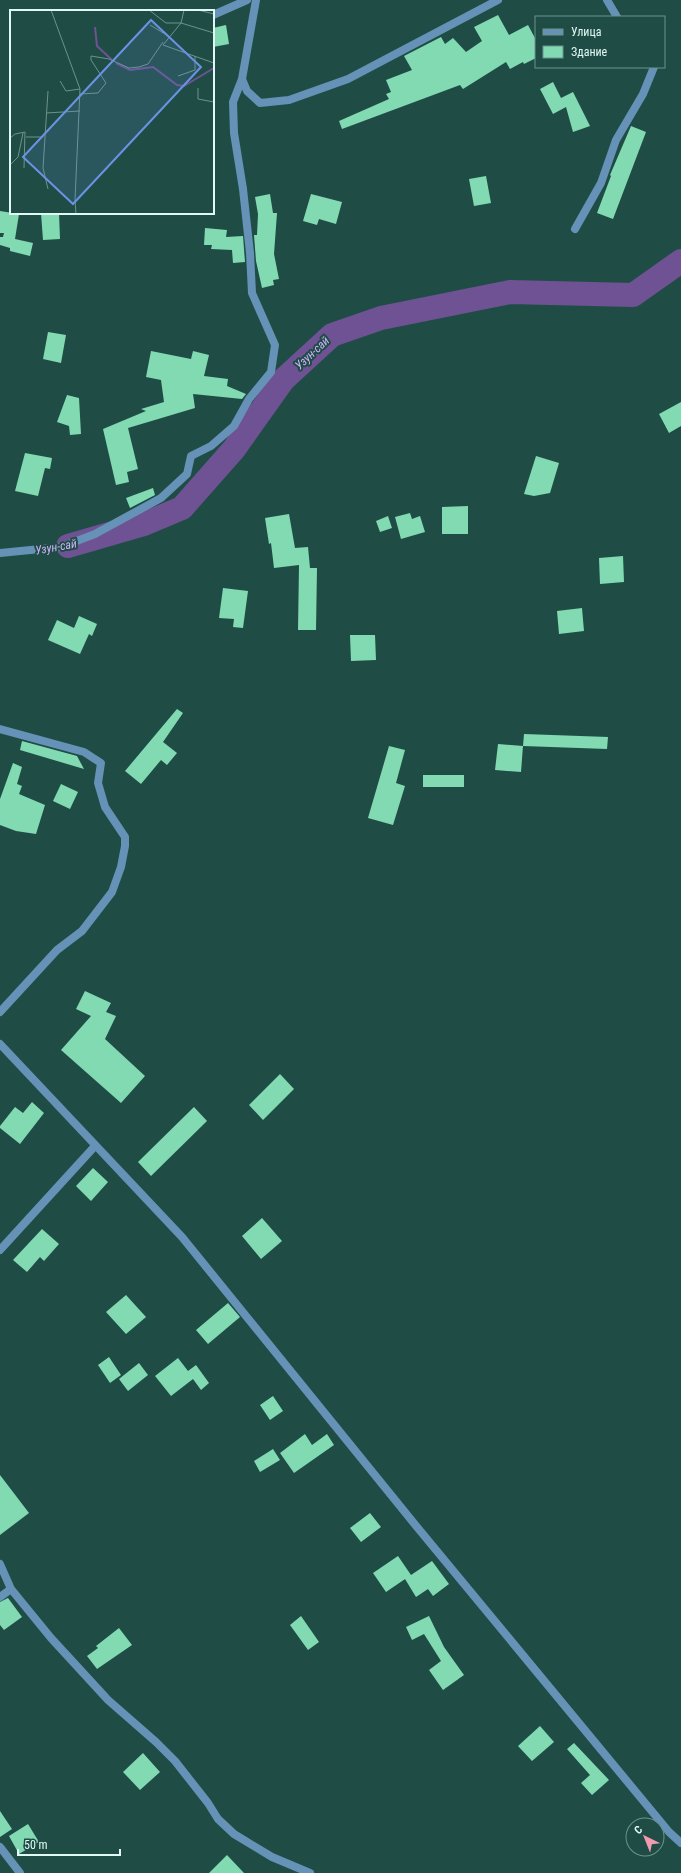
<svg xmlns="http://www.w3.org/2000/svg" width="681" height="1873" viewBox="0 0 681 1873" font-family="'Roboto Condensed',sans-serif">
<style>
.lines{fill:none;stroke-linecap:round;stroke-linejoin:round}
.river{stroke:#6f5293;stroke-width:24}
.building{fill:#82dab2}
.minor{stroke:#6592b6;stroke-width:8}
.tertiary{stroke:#6592b6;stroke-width:8}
.labels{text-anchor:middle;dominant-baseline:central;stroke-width:4;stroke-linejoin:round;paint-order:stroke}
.water-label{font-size:12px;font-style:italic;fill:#cfb0fa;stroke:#1f4d46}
.inset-river{fill:none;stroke:#6f5293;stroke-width:2}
.inset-road{fill:none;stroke:#6d928c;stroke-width:1}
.view{fill:#6b92e3;fill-opacity:0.15;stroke:#6b92e3;stroke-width:2}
.inset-edge{fill:none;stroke:#e1f9f4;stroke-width:2}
</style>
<rect width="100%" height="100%" fill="#1f4d46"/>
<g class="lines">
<path class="river" d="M 68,546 L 144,524 L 182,508 L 234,449 L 283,380 L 332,335 L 381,318 L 510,292 L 633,295 L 681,261"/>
</g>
<path class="building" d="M 498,15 L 509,35 L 528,25 L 536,40 L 536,58 L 524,64 L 523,62 L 510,69 L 506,62 L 463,89 L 460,85 L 342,129 L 339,121 L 389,99 L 386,94 L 391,92 L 386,80 L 412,70 L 404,56 L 441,37 L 445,44 L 453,38 L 466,52 L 482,41 L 474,27 Z
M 226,25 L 229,44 L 213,47 L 213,28 Z
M 553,82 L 561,98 L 573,92 L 590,126 L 573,132 L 566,107 L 553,114 L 540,89 Z
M 631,126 L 646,132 L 613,219 L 597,213 L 611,176 L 610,175 Z
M 486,176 L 491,203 L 474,206 L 469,179 Z
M 270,194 L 273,213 L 277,213 L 274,254 L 279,279 L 273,280 L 274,285 L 262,288 L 256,261 L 254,235 L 257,235 L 258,214 L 255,197 Z
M 311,194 L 342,202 L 336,224 L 319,219 L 317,225 L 303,221 Z
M 0,211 L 19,214 L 15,239 L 33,243 L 30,256 L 10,251 L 10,248 L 0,245 L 0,237 L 3,237 L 4,233 L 0,233 Z
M 41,213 L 59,213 L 60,239 L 43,240 Z
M 205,228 L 227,230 L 226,237 L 243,236 L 245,262 L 233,263 L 232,250 L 211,249 L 212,245 L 204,245 Z
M 48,332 L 66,335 L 61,363 L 43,359 Z
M 151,351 L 191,359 L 193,351 L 209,355 L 204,376 L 228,379 L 227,386 L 246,394 L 242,399 L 193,394 L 195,408 L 128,428 L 138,469 L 127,472 L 129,482 L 116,485 L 103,429 L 146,411 L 141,409 L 164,402 L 161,380 L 146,377 Z
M 67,395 L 79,398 L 81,434 L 70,435 L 69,426 L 57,422 Z
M 681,402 L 681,426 L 669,433 L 659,414 Z
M 25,453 L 52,458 L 50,469 L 45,468 L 38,496 L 15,491 Z
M 536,456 L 559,463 L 550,493 L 534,496 L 524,494 Z
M 153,488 L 155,495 L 130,508 L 126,498 Z
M 468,506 L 468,534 L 442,534 L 442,507 Z
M 410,513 L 412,519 L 420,516 L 425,532 L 401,539 L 395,517 Z
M 289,514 L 295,548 L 308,547 L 310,568 L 317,568 L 316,630 L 298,630 L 299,565 L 274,568 L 271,543 L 269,544 L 265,518 Z
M 388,516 L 392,528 L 380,532 L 376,521 Z
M 623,556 L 624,582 L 600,584 L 599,558 Z
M 223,588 L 248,591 L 243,628 L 233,627 L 234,619 L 219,618 Z
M 582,608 L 584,631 L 559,634 L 557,611 Z
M 79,616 L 97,624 L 92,636 L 89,634 L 80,654 L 48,640 L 57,620 L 74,628 Z
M 350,635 L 375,635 L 376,660 L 351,661 Z
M 177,709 L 183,713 L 163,742 L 177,753 L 167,765 L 161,760 L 141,784 L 125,771 Z
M 524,734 L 608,737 L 607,749 L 523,746 Z
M 22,741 L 77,756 L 84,769 L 20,750 Z
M 498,744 L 523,746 L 521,772 L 495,770 Z
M 389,746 L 405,750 L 396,783 L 405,786 L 393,825 L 368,818 Z
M 13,763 L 22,767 L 17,784 L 22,786 L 19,794 L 45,805 L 36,834 L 16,831 L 0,825 L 0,799 Z
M 423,775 L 464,775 L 464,787 L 423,787 Z
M 61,784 L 78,792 L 70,809 L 53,801 Z
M 85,991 L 111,1003 L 106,1012 L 116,1016 L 105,1039 L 145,1076 L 121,1103 L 61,1050 L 91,1016 L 76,1009 Z
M 280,1074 L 294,1089 L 263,1120 L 249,1105 Z
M 32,1102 L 44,1113 L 20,1144 L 0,1128 L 0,1126 L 15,1107 L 23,1113 Z
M 194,1107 L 207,1121 L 151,1176 L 138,1162 Z
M 93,1168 L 108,1182 L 91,1201 L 76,1186 Z
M 262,1218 L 282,1241 L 261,1259 L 242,1236 Z
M 42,1229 L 59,1244 L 44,1261 L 40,1257 L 27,1272 L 13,1260 Z
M 126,1295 L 146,1317 L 126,1334 L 106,1312 Z
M 228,1303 L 240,1317 L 208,1344 L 196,1330 Z
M 109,1357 L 121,1375 L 110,1383 L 98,1365 Z
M 178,1358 L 188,1371 L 196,1365 L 209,1383 L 201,1390 L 193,1379 L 171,1396 L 155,1376 Z
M 139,1363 L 148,1375 L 128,1391 L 119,1379 Z
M 273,1396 L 283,1411 L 270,1420 L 260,1405 Z
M 305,1434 L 312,1445 L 327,1434 L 334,1445 L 294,1473 L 280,1453 Z
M 273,1449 L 280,1460 L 260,1472 L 254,1461 Z
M 0,1475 L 29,1513 L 0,1535 Z
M 370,1513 L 381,1527 L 361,1542 L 350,1528 Z
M 398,1556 L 411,1575 L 386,1592 L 373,1573 Z
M 432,1561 L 449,1584 L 433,1596 L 428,1589 L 416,1597 L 405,1579 Z
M 8,1598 L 22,1617 L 4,1630 L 0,1625 L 0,1602 Z
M 301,1616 L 319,1642 L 308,1650 L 290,1625 Z
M 429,1616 L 444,1647 L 464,1675 L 443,1690 L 429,1670 L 441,1661 L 424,1634 L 412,1640 L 406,1627 Z
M 119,1628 L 132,1645 L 97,1669 L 87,1656 L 98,1648 L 96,1646 Z
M 540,1726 L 554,1742 L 532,1761 L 518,1746 Z
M 574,1743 L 609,1780 L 592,1795 L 581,1783 L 590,1775 L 567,1749 Z
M 143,1753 L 160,1772 L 140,1790 L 123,1772 Z
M 0,1811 L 12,1829 L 0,1837 Z
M 28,1824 L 39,1842 L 19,1854 L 9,1836 Z
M 227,1855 L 244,1873 L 209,1873 Z"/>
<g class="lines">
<path class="minor" d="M 256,0 L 242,79 L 247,91 L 260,103 L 289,100 L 348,79 L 498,0
M 607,0 L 617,17
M 213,15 L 247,0
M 575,229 L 601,183 L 616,140 L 643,94 L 654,67
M 0,553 L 61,547 L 95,534 L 161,498 L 187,474 L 191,456 L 211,446 L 234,426 L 249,399 L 271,372 L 275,345 L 252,293 L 250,253 L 243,189 L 234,133 L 233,102 L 242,79
M 0,729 L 84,752 L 101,763 L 98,783 L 105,807 L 125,837 L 125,846 L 121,867 L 112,892 L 82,931 L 57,950 L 0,1012
M 0,1250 L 95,1146
M 0,1564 L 11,1589 L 51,1638 L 108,1700 L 156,1742 L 175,1761 L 208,1803 L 218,1819 L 234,1834 L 272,1857 L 310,1873
M 0,1597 L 11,1589
M 0,1847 L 20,1873"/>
<path class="tertiary" d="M 0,1044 L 182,1237 L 417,1527 L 669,1832 L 681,1843"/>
</g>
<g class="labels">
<g class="water-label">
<text transform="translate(312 353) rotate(-43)">Узун-сай</text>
<text transform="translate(56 547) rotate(-10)">Узун-сай</text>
</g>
</g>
<g transform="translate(10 10)">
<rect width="204" height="204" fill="#1f4d46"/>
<path class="inset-river" d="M 85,17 L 87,36 L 102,50M 106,53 L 120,60 L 143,57 L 167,75 L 174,76 L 204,58"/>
<path class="inset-road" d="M 41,0 L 70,79 L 65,190 L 66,204M 139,0 L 156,13 L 171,13 L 204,23M 174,0 L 171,13 L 153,35 L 204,53M 188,0 L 204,4M 140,15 L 160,27M 168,66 L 185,60 L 185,46M 50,71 L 56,81 L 70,79M 188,78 L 188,89 L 204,92M 70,84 L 88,83 L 96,73 L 81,50 L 81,46 L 99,49 L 119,58 L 129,57 L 138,54 L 153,32M 36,103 L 70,101M 16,127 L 33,127M 0,128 L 5,124 L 15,122 L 14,158M 0,155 L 8,147 L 13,123M 38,179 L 33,158 L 38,81"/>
<path class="view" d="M 141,10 L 191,57 L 63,194 L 13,147 Z"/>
<rect width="204" height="204" class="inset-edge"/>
</g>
<rect x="535" y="16" width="130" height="52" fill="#1f4d46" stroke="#6d928c"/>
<rect x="543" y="29" width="20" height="6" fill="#6592b6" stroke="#6d928c"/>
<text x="571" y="36" font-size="12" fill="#e1f9f4">Улица</text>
<rect x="543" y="46" width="20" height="12" fill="#82dab2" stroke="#6d928c"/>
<text x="571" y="56" font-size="12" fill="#e1f9f4">Здание</text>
<g transform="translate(645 1837) rotate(317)"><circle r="19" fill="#1f4d46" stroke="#6d928c"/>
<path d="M0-3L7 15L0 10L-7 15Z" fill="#f29ab0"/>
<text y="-6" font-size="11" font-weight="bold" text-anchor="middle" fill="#e1f9f4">С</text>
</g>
<path d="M18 1849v6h102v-6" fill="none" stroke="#e1f9f4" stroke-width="2"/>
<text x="24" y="1849" font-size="12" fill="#e1f9f4" stroke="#1f4d46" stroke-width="3" paint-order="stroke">50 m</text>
</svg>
